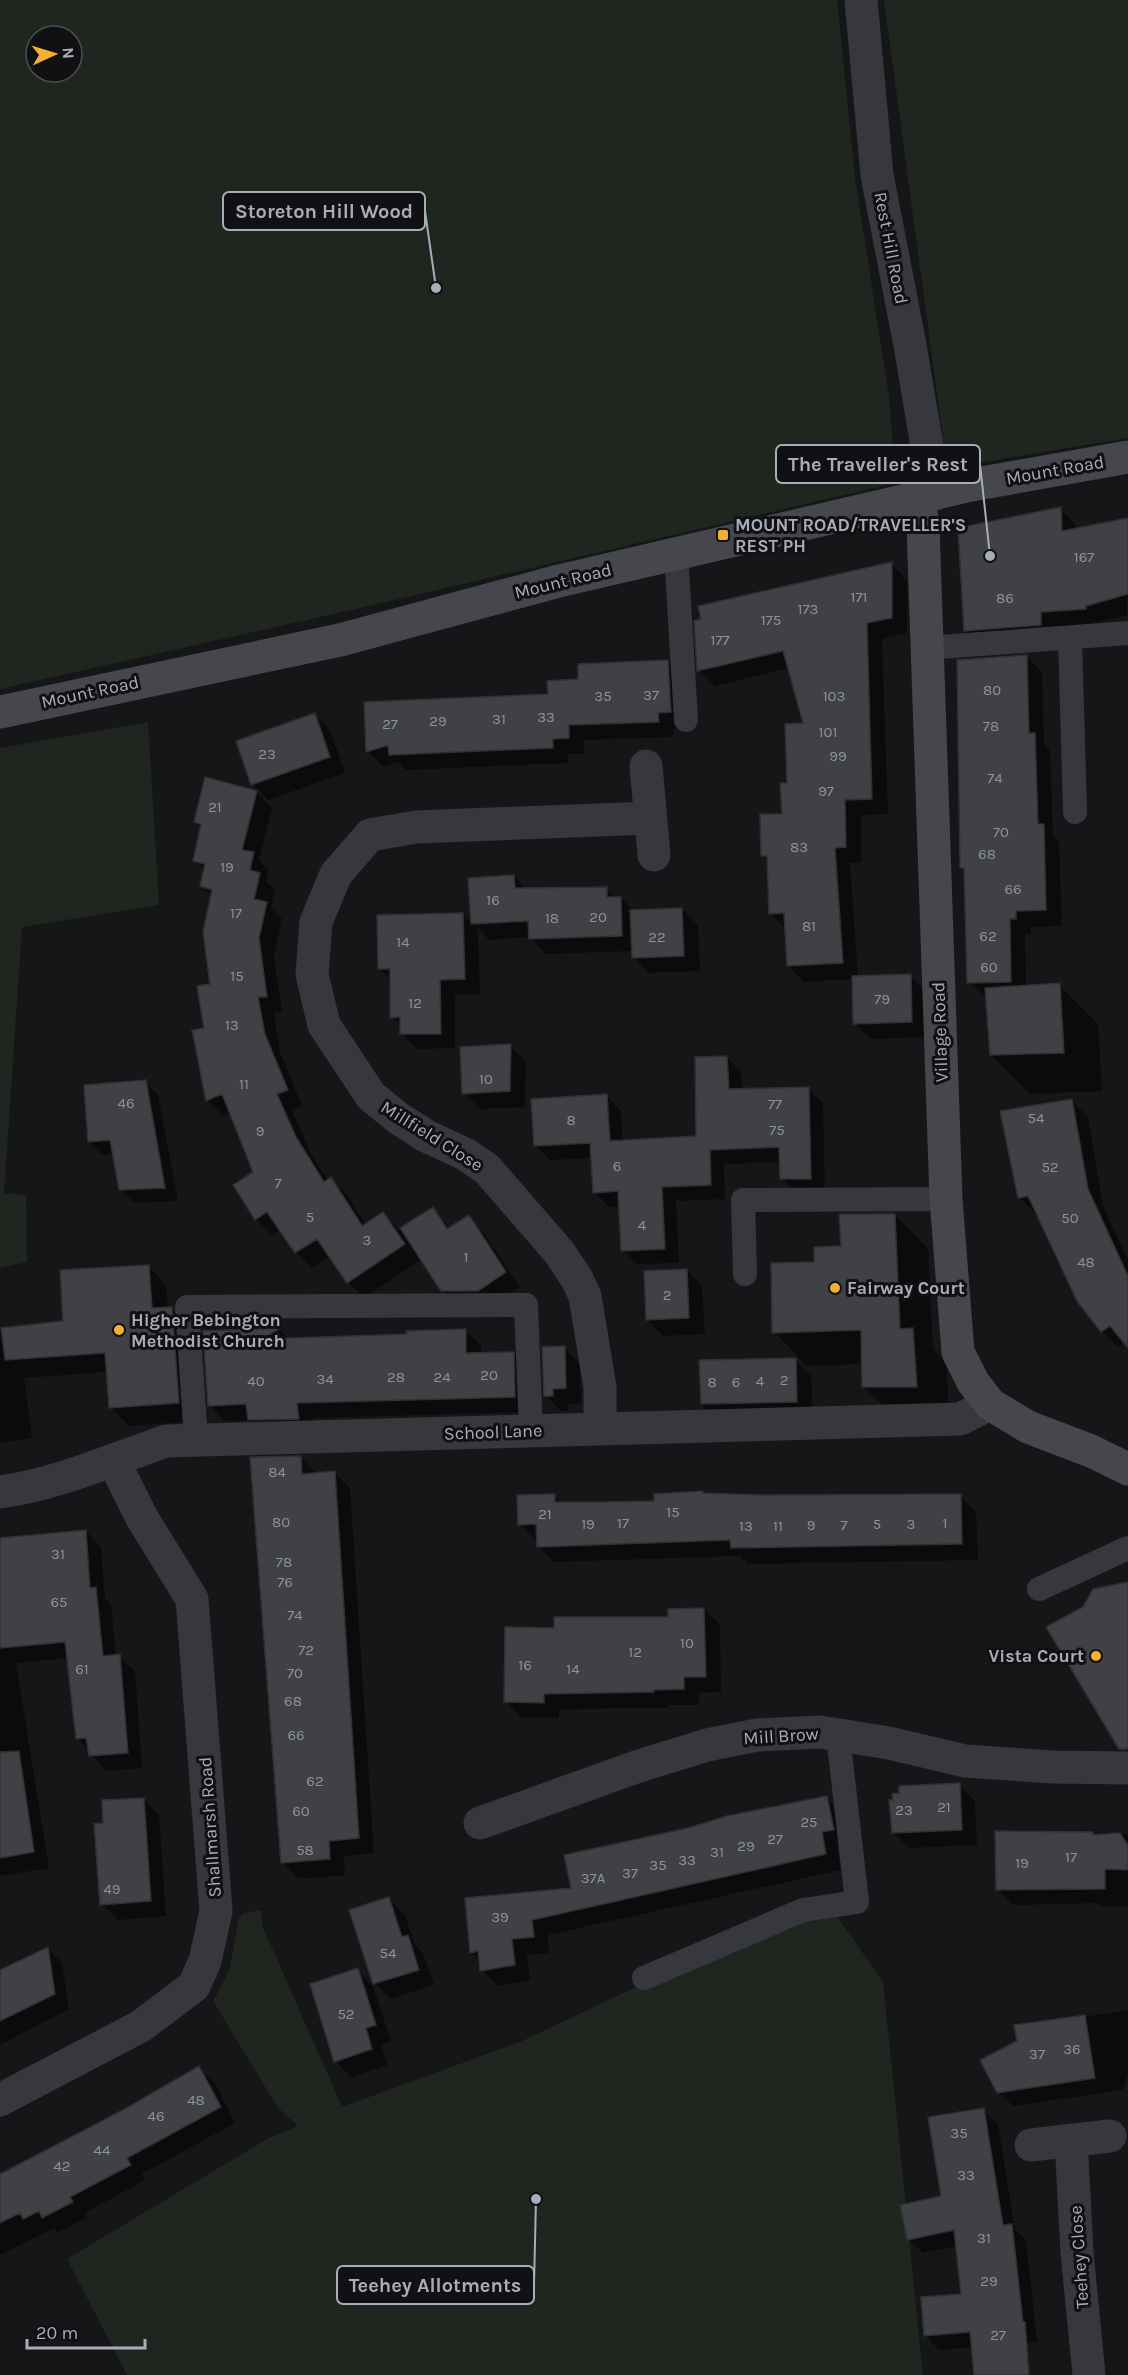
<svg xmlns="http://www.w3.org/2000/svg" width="1128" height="2375" viewBox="0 0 1128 2375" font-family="Karla,sans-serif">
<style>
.green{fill:#1e261f;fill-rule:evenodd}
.shadow{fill:#0007}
.building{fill:#404145;stroke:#303034;stroke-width:1.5}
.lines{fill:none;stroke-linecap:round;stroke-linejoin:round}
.lane{stroke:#37383d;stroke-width:24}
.street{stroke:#37383d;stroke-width:33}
.secondary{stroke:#45474d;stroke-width:33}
.poi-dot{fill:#f2b134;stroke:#111113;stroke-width:2}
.labels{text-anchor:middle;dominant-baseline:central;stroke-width:6;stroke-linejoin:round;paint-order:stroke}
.number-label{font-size:15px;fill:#8e929b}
.street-label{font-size:18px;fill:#a8adb8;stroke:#111113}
.poi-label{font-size:18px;font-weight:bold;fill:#a8adb8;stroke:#111113;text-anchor:start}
.leader{fill:none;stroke:#a8adb8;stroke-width:2}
.callout-dot{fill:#a8adb8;stroke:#111113;stroke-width:2}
.callout{fill:#111113;stroke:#a8adb8;stroke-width:2}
.callout-label{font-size:20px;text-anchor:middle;font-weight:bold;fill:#a8adb8}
</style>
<rect width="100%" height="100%" fill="#161618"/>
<path class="green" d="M 0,0 L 837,0 L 855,178 L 889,397 L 896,483 L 334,614 L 0,689 ZM 36,36 L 72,36 L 72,72 L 36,72 Z
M 884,0 L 1128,0 L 1128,438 L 947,468 Z
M 148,722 L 159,905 L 22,927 L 4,1193 L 26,1195 L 27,1262 L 0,1268 L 0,748 Z
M 261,1910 L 262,1925 L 342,2107 L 522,2041 L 778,1920 L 836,1915 L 883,1982 L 923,2375 L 127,2375 L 67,2259 L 269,2138 L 298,2126 L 278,2108 L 213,2001 L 229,1971 L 239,1918 L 244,1913 Z"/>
<path class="shadow" d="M 1060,509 L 1076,525 L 1076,530 L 1128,520 L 1127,615 L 1101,621 L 1101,624 L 981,646 L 965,630 Z
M 891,564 L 907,580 L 907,633 L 882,639 L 888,814 L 861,815 L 861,863 L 850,863 L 858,977 L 911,976 L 926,992 L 928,1037 L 870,1039 L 854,1023 L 853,979 L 804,982 L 788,966 L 786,929 L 771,914 L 769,862 L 763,856 L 783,815 L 789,784 L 805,725 L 790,668 L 715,686 L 699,670 Z
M 1026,656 L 1042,672 L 1044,744 L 1050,751 L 1053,835 L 1059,841 L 1062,926 L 1031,927 L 1031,934 L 1025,934 L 1026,987 L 1059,985 L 1098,1024 L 1102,1091 L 1030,1094 L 991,1055 L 987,998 L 969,982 L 966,872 L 961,867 Z
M 668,662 L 684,678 L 687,728 L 673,729 L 674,737 L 584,740 L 584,754 L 568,754 L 568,763 L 406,770 L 398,762 L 384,767 L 368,751 L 366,703 L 549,696 L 580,680 Z
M 314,714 L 330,730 L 345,773 L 268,800 L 253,784 Z
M 256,792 L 272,808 L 259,860 L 269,870 L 266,881 L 275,890 L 271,908 L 282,919 L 274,955 L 282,1012 L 274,1013 L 280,1052 L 302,1106 L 292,1110 L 311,1154 L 328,1181 L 331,1179 L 347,1195 L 366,1225 L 383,1214 L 400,1230 L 433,1209 L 450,1229 L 468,1217 L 483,1232 L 520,1287 L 493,1305 L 457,1306 L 442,1290 L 422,1259 L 364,1298 L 348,1282 L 330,1256 L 312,1268 L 296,1252 L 281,1229 L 272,1235 L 256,1219 L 255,1173 L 231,1113 L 223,1116 L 207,1100 L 206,1029 L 212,985 L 212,896 L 201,885 L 205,871 L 194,860 L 202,827 L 196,821 Z
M 514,876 L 527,890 L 606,889 L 616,898 L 621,898 L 634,911 L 682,909 L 698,925 L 700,971 L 649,973 L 633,957 L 633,951 L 546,954 L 530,937 L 489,940 L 478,928 L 480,994 L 455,995 L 455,1048 L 416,1049 L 401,1033 L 401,1026 L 392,1017 L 392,981 L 380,969 L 463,915 L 473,925 L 470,879 Z
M 510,1046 L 526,1061 L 525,1107 L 480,1109 L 464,1093 Z
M 727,1057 L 741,1072 L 742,1090 L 808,1089 L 823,1103 L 825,1192 L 796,1193 L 782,1178 L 781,1162 L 724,1164 L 725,1199 L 676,1201 L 679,1263 L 637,1264 L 622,1250 L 620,1206 L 609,1207 L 594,1192 L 592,1158 L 550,1160 L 536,1146 L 607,1096 L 621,1111 L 623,1142 L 698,1138 Z
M 145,1082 L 158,1095 L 178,1201 L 134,1203 L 121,1190 L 114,1154 L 102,1155 L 89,1142 Z
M 1072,1101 L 1088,1117 L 1103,1206 L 1128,1260 L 1128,1345 L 1125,1342 L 1118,1347 L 1102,1331 L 1038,1213 L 1035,1213 L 1019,1197 Z
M 895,1215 L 928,1249 L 933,1349 L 946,1363 L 950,1420 L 897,1420 L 863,1386 L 863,1364 L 807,1366 L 774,1332 L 815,1263 Z
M 148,1266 L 166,1285 L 168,1309 L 171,1308 L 190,1327 L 197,1421 L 129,1426 L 110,1407 L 108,1372 L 24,1378 L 32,1438 L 0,1443 L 0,1330 L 65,1322 Z
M 687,1270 L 702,1286 L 705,1334 L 663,1336 L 647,1320 Z
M 279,1329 L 290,1340 L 408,1335 L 465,1330 L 481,1346 L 481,1354 L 513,1354 L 529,1370 L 531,1412 L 313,1418 L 314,1434 L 265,1435 L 250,1420 L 225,1421 L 209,1405 L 205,1332 Z
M 564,1348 L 580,1364 L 581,1403 L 568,1404 L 569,1411 L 561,1411 L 545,1395 Z
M 795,1360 L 811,1376 L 813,1417 L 718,1420 L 702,1404 Z
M 301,1458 L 317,1474 L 334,1472 L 350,1488 L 374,1853 L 344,1856 L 345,1875 L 299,1879 L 283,1863 Z
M 703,1493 L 705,1495 L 960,1496 L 976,1512 L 978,1560 L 748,1564 L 740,1556 L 554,1562 L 538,1546 L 538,1540 L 536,1540 L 520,1524 L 554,1495 L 563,1504 L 656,1502 Z
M 86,1531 L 101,1547 L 105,1598 L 111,1605 L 116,1656 L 119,1656 L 135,1672 L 142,1768 L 106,1771 L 77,1738 L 68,1658 L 16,1663 L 49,1868 L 0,1876 L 0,1548 Z
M 704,1609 L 720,1625 L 721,1692 L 699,1693 L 699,1705 L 669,1705 L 669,1708 L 559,1709 L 559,1718 L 521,1717 L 505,1701 L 669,1619 Z
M 959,1785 L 975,1801 L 977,1845 L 909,1848 L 893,1832 Z
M 826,1798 L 842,1814 L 849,1845 L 837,1848 L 841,1870 L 548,1935 L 549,1953 L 527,1955 L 530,1980 L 498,1986 L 482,1970 L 481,1962 L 471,1953 L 467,1899 L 573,1889 Z
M 143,1799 L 159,1815 L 166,1916 L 118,1920 L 102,1904 L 105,1824 Z
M 996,1833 L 1128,1834 L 1128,1906 L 1102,1907 L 1098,1903 L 1013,1905 L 998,1890 Z
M 389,1899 L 405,1915 L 414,1943 L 423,1953 L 434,1985 L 390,1999 L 375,1983 Z
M 48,1949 L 62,1963 L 69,2009 L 0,2045 L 0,1971 Z
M 357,1970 L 373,1986 L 391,2041 L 381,2044 L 387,2065 L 351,2077 L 335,2061 Z
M 1128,2010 L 1128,2075 L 1123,2090 L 1013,2106 L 998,2092 L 1018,2041 L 1016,2027 Z
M 199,2068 L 215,2083 L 235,2123 L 142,2174 L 145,2180 L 85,2213 L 87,2218 L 58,2232 L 54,2228 L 0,2255 L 0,2175 L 123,2111 Z
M 983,2110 L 998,2124 L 1015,2230 L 1026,2240 L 1037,2342 L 939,2350 L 925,2335 L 963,2295 L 957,2246 L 923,2253 L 908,2239 L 943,2197 Z"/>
<path class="building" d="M 1061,507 L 1062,531 L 1128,518 L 1128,594 L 1086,606 L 1086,609 L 1041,612 L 1041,625 L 964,631 L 958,528 Z
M 892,562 L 892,618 L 867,623 L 872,799 L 845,800 L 846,847 L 835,848 L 843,963 L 787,966 L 784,913 L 769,914 L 767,856 L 761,856 L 760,814 L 782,814 L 780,783 L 787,783 L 785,724 L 803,723 L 783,651 L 697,671 L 694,621 L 701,619 L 698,606 Z
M 1027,655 L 1029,733 L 1035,733 L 1038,824 L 1044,824 L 1046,910 L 1016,911 L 1016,919 L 1010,919 L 1011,982 L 967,983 L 964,868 L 960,868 L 957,660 Z
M 668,660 L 671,712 L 658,713 L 659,722 L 569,725 L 569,738 L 553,739 L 553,748 L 389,755 L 388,745 L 366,752 L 364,702 L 548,694 L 547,681 L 578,679 L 578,664 Z
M 315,713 L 330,757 L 251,785 L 236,741 Z
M 205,777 L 257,791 L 242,850 L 254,852 L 250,870 L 260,873 L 254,899 L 267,902 L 259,938 L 267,997 L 258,997 L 265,1034 L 288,1090 L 277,1094 L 296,1137 L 324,1182 L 331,1177 L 362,1226 L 383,1212 L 405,1244 L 347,1283 L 317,1239 L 295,1253 L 267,1212 L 255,1220 L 233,1185 L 253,1172 L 222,1094 L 206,1101 L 192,1030 L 204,1028 L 197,986 L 210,984 L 203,932 L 212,890 L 200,886 L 205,864 L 193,861 L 201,824 L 194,822 Z
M 514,875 L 515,888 L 607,887 L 607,897 L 621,897 L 622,936 L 529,939 L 528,921 L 471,924 L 468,878 Z
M 682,908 L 684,956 L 632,958 L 630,910 Z
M 463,913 L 465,979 L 440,980 L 441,1034 L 400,1034 L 400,1017 L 390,1018 L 390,969 L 378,969 L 377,915 Z
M 911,974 L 912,1022 L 853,1024 L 852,976 Z
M 1060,983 L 1064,1053 L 990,1055 L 985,988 Z
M 511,1044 L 510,1091 L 462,1094 L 460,1047 Z
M 727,1056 L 729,1089 L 809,1087 L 811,1179 L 780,1179 L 779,1147 L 710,1150 L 711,1185 L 662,1187 L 665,1249 L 621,1251 L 618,1191 L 593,1193 L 590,1143 L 534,1146 L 531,1099 L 607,1094 L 610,1141 L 696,1136 L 695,1057 Z
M 146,1080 L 165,1188 L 119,1190 L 110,1140 L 88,1142 L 84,1085 Z
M 1072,1099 L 1088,1189 L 1128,1276 L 1128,1348 L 1110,1326 L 1101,1332 L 1077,1301 L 1028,1196 L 1018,1198 L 1000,1111 Z
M 433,1207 L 447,1229 L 469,1215 L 506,1272 L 478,1291 L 441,1291 L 400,1228 Z
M 839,1214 L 895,1214 L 900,1329 L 913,1328 L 917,1387 L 862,1387 L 861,1330 L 772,1333 L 771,1263 L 814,1262 L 814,1247 L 841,1246 Z
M 149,1265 L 152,1308 L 172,1307 L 179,1403 L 109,1408 L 105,1353 L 5,1360 L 1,1328 L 63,1321 L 60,1270 Z
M 687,1269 L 689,1318 L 646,1320 L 644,1271 Z
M 280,1328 L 263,1339 L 407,1334 L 406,1331 L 466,1329 L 466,1353 L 514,1352 L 515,1397 L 297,1403 L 299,1419 L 248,1420 L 246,1404 L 208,1406 L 203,1331 Z
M 565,1346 L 566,1388 L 553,1389 L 553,1396 L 544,1396 L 542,1347 Z
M 796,1358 L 797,1402 L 701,1404 L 699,1360 Z
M 301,1456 L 302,1474 L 335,1471 L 359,1838 L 329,1841 L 330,1859 L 281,1863 L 250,1457 Z
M 703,1491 L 703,1493 L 761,1495 L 961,1494 L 962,1544 L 731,1548 L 730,1540 L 537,1547 L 536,1524 L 518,1525 L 517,1495 L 555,1494 L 555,1502 L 603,1502 L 654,1501 L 654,1494 Z
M 86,1530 L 90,1588 L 96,1587 L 103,1656 L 120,1654 L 128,1753 L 89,1756 L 86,1738 L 76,1739 L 65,1642 L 0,1648 L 0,1538 Z
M 1128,1582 L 1128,1749 L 1119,1749 L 1046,1627 L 1083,1607 L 1093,1589 Z
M 704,1608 L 706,1677 L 684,1677 L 684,1689 L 654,1690 L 654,1692 L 544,1694 L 544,1703 L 504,1702 L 505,1627 L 554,1628 L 554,1617 L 668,1617 L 668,1609 Z
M 19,1751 L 34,1852 L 0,1858 L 0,1752 Z
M 960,1783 L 962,1830 L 892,1833 L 889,1800 L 893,1800 L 892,1794 L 899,1793 L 899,1786 Z
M 827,1796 L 834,1830 L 822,1832 L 826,1854 L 532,1920 L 534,1937 L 512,1939 L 515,1965 L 480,1971 L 478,1951 L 470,1953 L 465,1898 L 571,1888 L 564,1855 L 688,1828 L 727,1816 Z
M 144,1798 L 151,1901 L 100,1905 L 94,1824 L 103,1823 L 102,1800 Z
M 995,1831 L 1093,1832 L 1093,1835 L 1120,1833 L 1128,1845 L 1128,1870 L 1105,1869 L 1105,1889 L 996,1890 Z
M 389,1897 L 402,1937 L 408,1935 L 419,1970 L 373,1984 L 349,1910 Z
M 48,1947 L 55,1994 L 0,2021 L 0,1970 Z
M 358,1968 L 376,2025 L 366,2028 L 372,2049 L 334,2062 L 310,1984 Z
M 1085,2015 L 1095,2078 L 997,2093 L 980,2060 L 1017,2041 L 1014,2025 Z
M 199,2066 L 221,2107 L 127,2158 L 131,2165 L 70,2197 L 73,2202 L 42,2218 L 39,2211 L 23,2219 L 20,2213 L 0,2223 L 0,2174 L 123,2110 Z
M 984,2108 L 1003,2225 L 1012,2224 L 1023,2322 L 1025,2322 L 1029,2375 L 974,2375 L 970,2332 L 924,2336 L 921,2297 L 961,2294 L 954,2230 L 907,2240 L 900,2205 L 941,2196 L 928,2117 Z"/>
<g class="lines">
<path class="lane" d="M 676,553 L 686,720
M 1070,638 L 1075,812
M 927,648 L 1128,633
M 745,1274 L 743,1200 L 946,1199
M 196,1440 L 187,1307 L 526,1305 L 531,1431
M 1039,1589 L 1128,1548
M 644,1978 L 803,1910 L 857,1902 L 838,1735"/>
<path class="street" d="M 861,0 L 877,175 L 910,345 L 935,494
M 646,766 L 654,855
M 600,1429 L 600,1387 L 585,1296 L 577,1279 L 559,1252 L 487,1169 L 465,1154 L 426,1136 L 398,1118 L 371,1096 L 324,1025 L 312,974 L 316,922 L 336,874 L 370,835 L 416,827 L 650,818
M 0,1492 C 57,1484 112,1460 166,1441 L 960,1419 L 990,1404
M 480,1823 L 639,1766 L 707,1745 L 757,1735 L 820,1732 L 889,1743 L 965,1761 L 1054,1767 L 1128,1768
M 0,2100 L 141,2026 L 194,1986 L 205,1961 L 216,1911 L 192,1599 L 142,1518 L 113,1460
M 1071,2140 L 1077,2252 L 1089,2375
M 1031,2145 L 1110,2136"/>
<path class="secondary" d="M 919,497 L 923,526 L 946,1199 L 958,1352 L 973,1382 L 990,1404 L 1028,1427 L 1091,1451 L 1128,1469
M 0,712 L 340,640 L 559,581 L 971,485 L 1128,457"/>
</g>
<g class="poi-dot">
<rect x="717" y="529" width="12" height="12" rx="3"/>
<circle cx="835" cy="1288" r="6"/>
<circle cx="119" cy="1330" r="6"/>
<circle cx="1096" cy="1656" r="6"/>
</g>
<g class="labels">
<g class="number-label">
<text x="1084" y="557">167</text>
<text x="859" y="597">171</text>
<text x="1005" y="598">86</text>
<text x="808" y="609">173</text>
<text x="771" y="620">175</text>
<text x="720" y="640">177</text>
<text x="992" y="690">80</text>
<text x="651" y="695">37</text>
<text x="603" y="696">35</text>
<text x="834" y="696">103</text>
<text x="546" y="717">33</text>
<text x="499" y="719">31</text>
<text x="438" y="721">29</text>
<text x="390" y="724">27</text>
<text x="991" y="726">78</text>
<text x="828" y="732">101</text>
<text x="267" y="754">23</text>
<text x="838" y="756">99</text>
<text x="995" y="778">74</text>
<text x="826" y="791">97</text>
<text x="215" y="807">21</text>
<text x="1001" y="832">70</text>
<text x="799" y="847">83</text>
<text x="987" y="854">68</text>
<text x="227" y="867">19</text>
<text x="1013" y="889">66</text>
<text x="493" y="900">16</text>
<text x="236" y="913">17</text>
<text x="598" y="917">20</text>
<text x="552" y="918">18</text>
<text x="809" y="926">81</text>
<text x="988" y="936">62</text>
<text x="657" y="937">22</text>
<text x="403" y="942">14</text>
<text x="989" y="967">60</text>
<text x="237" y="976">15</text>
<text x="882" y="999">79</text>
<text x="415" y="1003">12</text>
<text x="232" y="1025">13</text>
<text x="486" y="1079">10</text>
<text x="244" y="1084">11</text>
<text x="126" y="1103">46</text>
<text x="775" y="1104">77</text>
<text x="1036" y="1118">54</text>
<text x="571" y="1120">8</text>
<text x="777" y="1130">75</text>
<text x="260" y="1131">9</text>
<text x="617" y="1166">6</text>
<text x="1050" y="1167">52</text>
<text x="278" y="1183">7</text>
<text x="310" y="1217">5</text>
<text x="1070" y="1218">50</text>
<text x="642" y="1225">4</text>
<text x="367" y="1240">3</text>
<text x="466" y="1257">1</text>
<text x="1086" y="1262">48</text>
<text x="667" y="1295">2</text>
<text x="489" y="1375">20</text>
<text x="396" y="1377">28</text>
<text x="442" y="1377">24</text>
<text x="325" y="1379">34</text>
<text x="784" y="1380">2</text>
<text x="256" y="1381">40</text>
<text x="760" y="1381">4</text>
<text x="712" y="1382">8</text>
<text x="736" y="1382">6</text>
<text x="277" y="1472">84</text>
<text x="673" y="1512">15</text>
<text x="545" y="1514">21</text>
<text x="281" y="1522">80</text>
<text x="623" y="1523">17</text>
<text x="945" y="1523">1</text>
<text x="588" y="1524">19</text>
<text x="877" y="1524">5</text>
<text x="911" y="1524">3</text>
<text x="811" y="1525">9</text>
<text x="844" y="1525">7</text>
<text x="746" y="1526">13</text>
<text x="778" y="1526">11</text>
<text x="58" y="1554">31</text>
<text x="284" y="1562">78</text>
<text x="285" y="1582">76</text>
<text x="59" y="1602">65</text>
<text x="295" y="1615">74</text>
<text x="687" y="1643">10</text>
<text x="306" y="1650">72</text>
<text x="635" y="1652">12</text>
<text x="525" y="1665">16</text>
<text x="82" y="1669">61</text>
<text x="573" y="1669">14</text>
<text x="295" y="1673">70</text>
<text x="293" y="1701">68</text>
<text x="296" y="1735">66</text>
<text x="315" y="1781">62</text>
<text x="944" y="1807">21</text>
<text x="904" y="1810">23</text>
<text x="301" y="1811">60</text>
<text x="809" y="1822">25</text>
<text x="775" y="1839">27</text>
<text x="746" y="1846">29</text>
<text x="305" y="1850">58</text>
<text x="717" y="1852">31</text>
<text x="1071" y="1857">17</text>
<text x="687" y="1860">33</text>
<text x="1022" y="1863">19</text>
<text x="658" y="1865">35</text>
<text x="630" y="1873">37</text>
<text x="593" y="1878">37A</text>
<text x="112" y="1889">49</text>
<text x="500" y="1917">39</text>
<text x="388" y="1953">54</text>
<text x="346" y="2014">52</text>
<text x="1072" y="2049">36</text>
<text x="1037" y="2054">37</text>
<text x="196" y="2100">48</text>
<text x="156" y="2116">46</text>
<text x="959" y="2133">35</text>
<text x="102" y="2150">44</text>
<text x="62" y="2166">42</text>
<text x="966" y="2175">33</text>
<text x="984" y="2238">31</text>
<text x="989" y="2281">29</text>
<text x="998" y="2335">27</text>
</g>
<g class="street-label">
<text transform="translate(891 248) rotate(79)">Rest Hill Road</text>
<text transform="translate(1055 470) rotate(-10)">Mount Road</text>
<text transform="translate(563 581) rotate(-14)">Mount Road</text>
<text transform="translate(90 692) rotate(-12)">Mount Road</text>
<text transform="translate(940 1032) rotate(-92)">Village Road</text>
<text transform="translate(432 1136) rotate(32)">Millfield Close</text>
<text transform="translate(493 1432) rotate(-2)">School Lane</text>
<text transform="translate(781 1736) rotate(-4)">Mill Brow</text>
<text transform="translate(210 1827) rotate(-94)">Shallmarsh Road</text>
<text transform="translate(1079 2257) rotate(-94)">Teehey Close</text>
</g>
<g class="poi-label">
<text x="735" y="525">MOUNT ROAD/TRAVELLER'S<tspan x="735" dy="21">REST PH</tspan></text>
<text x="847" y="1288">Fairway Court</text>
<text x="131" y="1320">Higher Bebington<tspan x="131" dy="21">Methodist Church</tspan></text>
<text x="1084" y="1656" text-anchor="end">Vista Court</text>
</g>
</g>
<path class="leader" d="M436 288L425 211M990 556L980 464M536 2199L534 2285"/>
<g class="callout-dot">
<circle cx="436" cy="288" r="6"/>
<circle cx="990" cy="556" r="6"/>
<circle cx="536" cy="2199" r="6"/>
</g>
<g class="callout">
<rect x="223" y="192" width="202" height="38" rx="6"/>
<rect x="776" y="445" width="204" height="38" rx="6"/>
<rect x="337" y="2266" width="197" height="38" rx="6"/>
</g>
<g class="callout-label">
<text x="324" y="218">Storeton Hill Wood</text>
<text x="878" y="471">The Traveller's Rest</text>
<text x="435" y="2292">Teehey Allotments</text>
</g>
<g transform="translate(54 54) rotate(86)"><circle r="28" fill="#111113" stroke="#4d4f55" stroke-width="1.5"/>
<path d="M0-4.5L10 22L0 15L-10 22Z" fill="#f2b134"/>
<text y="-9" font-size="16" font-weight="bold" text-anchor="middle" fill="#a8adb8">N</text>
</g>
<path d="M27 2339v9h118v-9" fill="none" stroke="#a8adb8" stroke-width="3"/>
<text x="36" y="2339" font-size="18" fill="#a8adb8" stroke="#111113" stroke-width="4.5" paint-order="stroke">20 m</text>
</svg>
